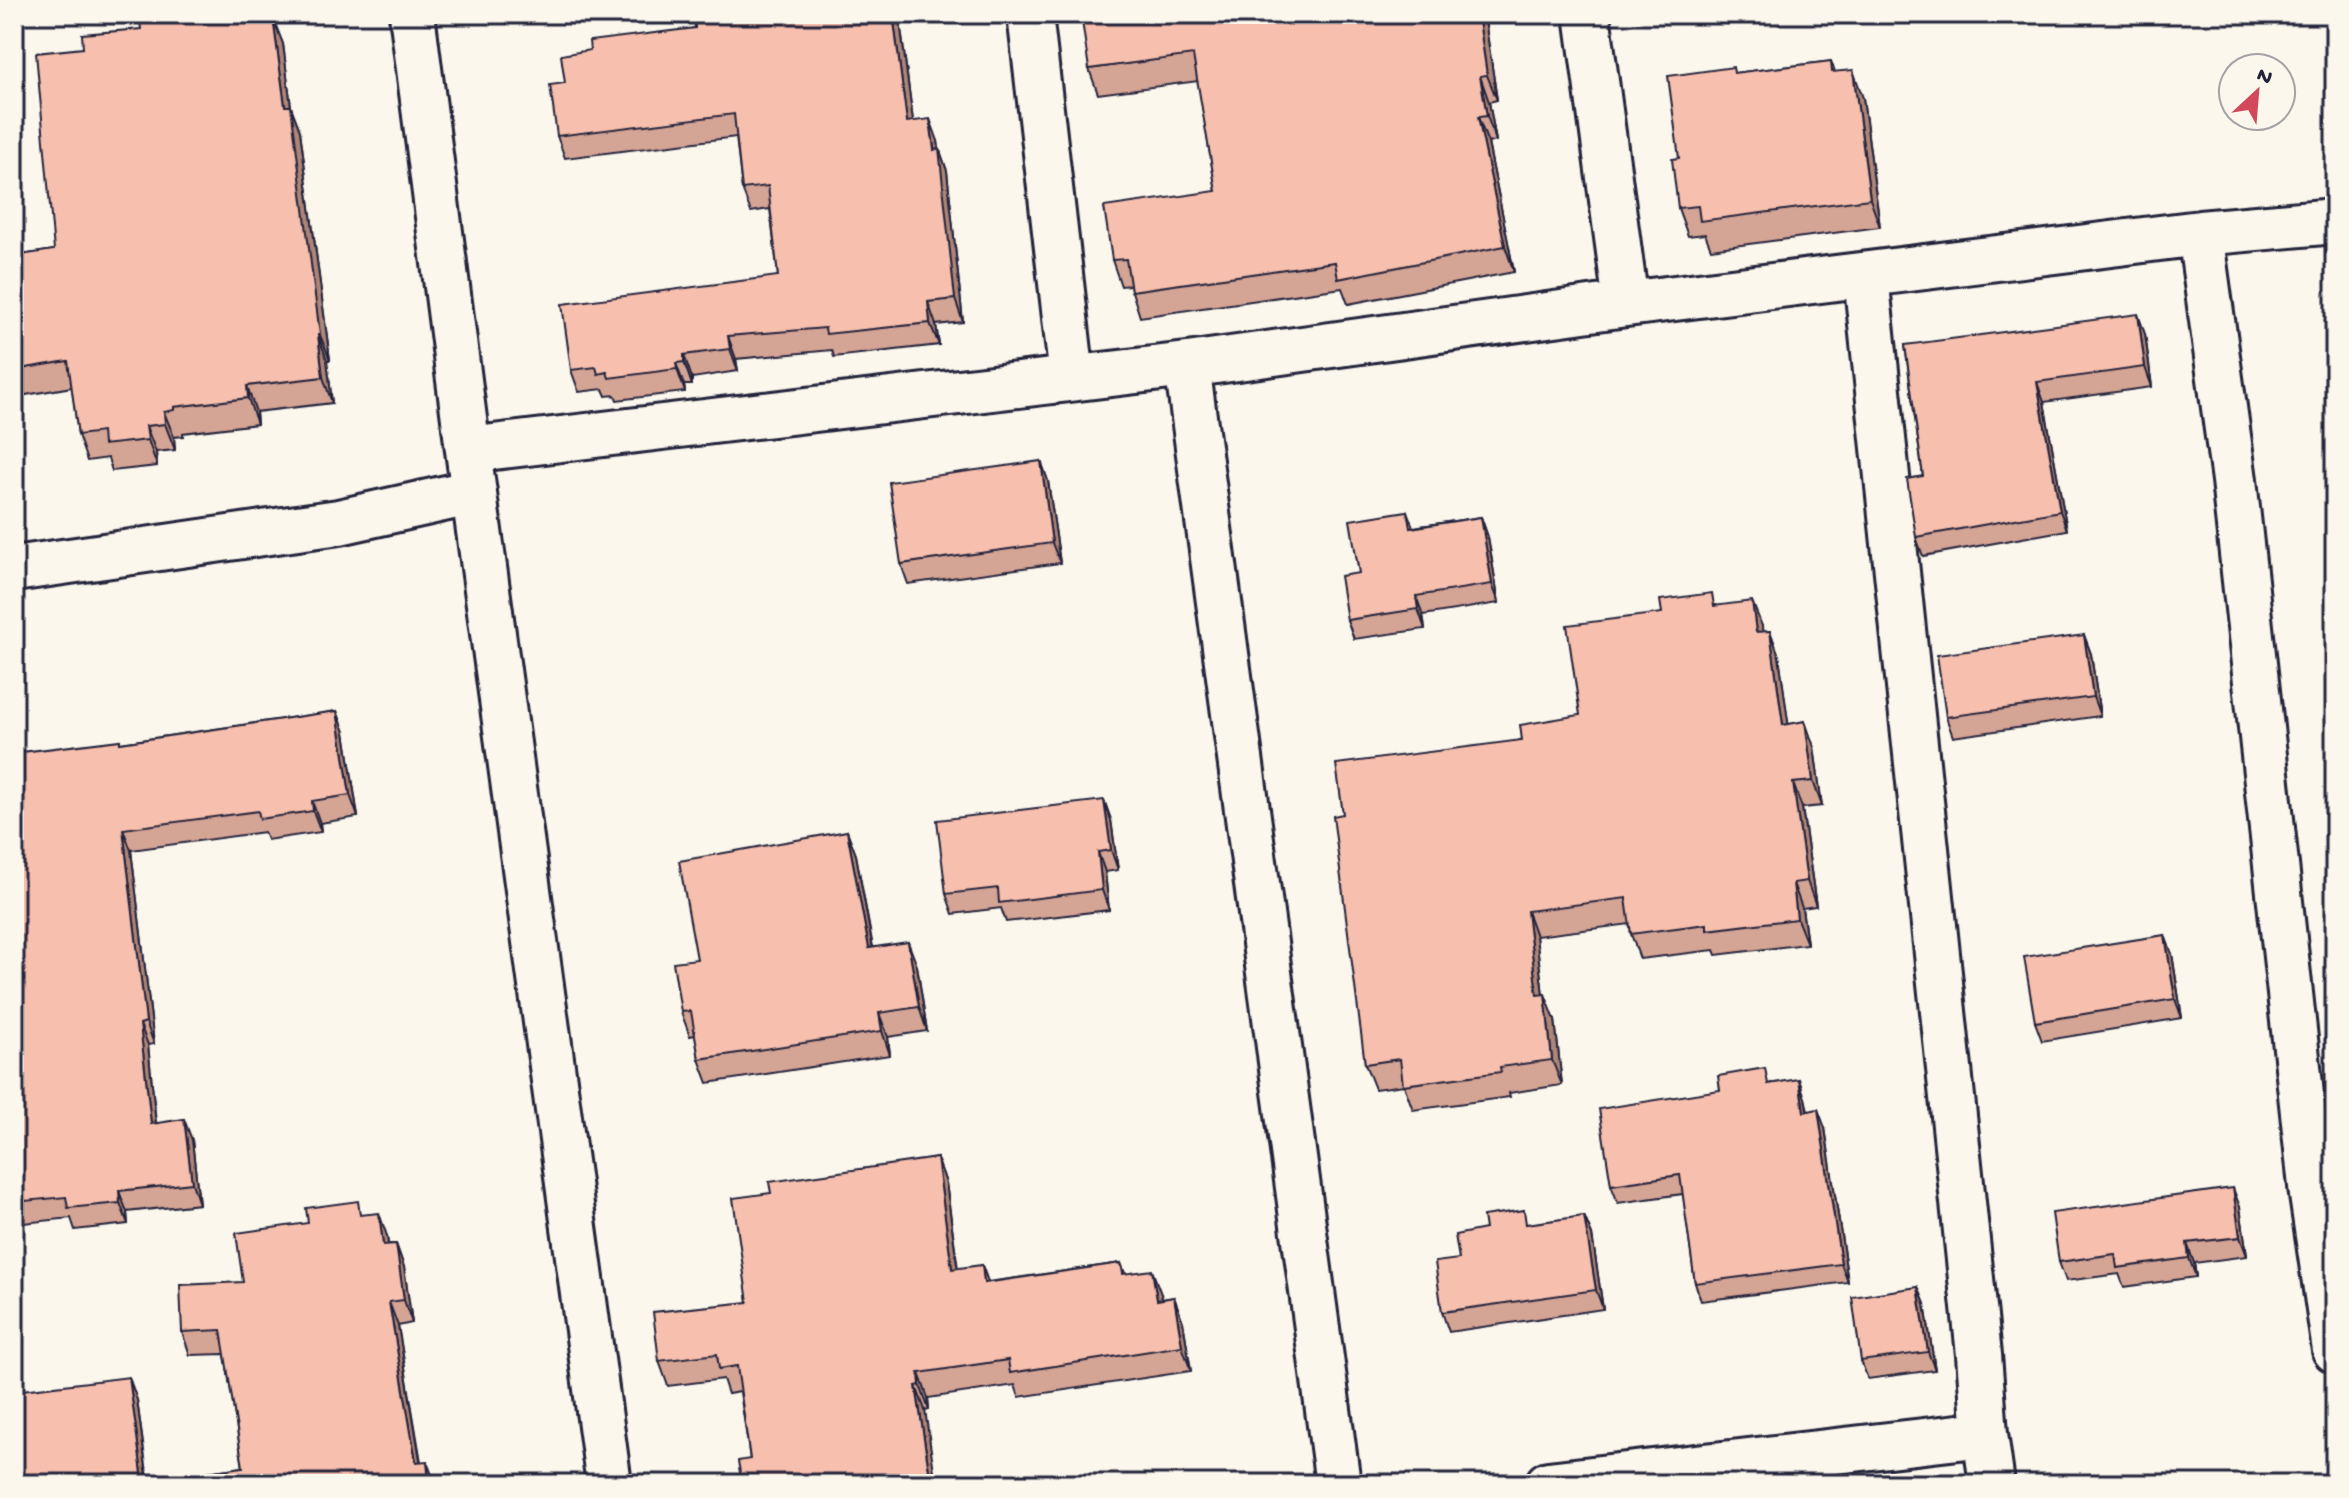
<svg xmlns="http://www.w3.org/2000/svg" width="2349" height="1498" viewBox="0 0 2349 1498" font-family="'Gochi Hand',sans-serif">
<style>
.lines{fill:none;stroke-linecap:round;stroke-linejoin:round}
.street-casing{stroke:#22223b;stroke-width:50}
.street{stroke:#fbf7ec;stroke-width:44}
.wall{fill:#d4a495;stroke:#22223b;stroke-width:2}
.shaded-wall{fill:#ad8679;stroke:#22223b;stroke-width:2}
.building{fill:#f7bfad;stroke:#22223b;stroke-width:2}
</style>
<rect width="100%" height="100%" fill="#fbf7ec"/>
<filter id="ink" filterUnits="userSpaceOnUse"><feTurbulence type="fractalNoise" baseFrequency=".0125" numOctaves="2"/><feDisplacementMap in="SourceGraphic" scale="16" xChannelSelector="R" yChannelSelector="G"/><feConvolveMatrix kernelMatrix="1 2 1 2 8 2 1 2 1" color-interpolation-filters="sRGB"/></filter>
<g filter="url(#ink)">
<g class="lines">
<g class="street-casing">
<path id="street" d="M 412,14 L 468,450 L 609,1484
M 1030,14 L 1072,378
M 1587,14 L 1626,304
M 2200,233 L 2234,480 L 2312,1195 L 2335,1350
M 1187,365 L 1338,1484
M 468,450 L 1187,365 L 1626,304 L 2200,233 L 2335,221
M 14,569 L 339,522 L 474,492
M 1985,1434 L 1992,1484
M 1548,1484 L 1985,1434 L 1979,1355 L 1866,276"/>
</g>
<use href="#street" class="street"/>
</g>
<path class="wall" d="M 899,14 L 913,121 L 938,141 L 939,148 L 947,171 L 963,322 L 936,325 L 939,345 L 834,357 L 832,350 L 736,359 L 738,371 L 692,378 L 692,385 L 684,385 L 685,392 L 617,400 L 615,395 L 606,396 L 603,389 L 579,392 L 571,370 L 778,276 L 770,209 L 751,212 L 742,189 L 736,137 L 565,158 L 557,136 L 565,83 L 590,50 L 695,28 Z
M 1484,14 L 1497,100 L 1489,102 L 1496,141 L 1488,143 L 1514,272 L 1348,304 L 1342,288 L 1140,317 L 1130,285 L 1121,286 L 1112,260 L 1216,191 L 1198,81 L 1098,94 L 1089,69 Z
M 272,18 L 283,44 L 291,107 L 300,131 L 330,360 L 327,360 L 332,403 L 256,412 L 257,424 L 183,433 L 183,436 L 174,437 L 175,450 L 156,452 L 157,466 L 112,471 L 108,458 L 87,461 L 78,435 L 72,387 L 14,397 L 14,256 L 54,250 L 83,48 Z
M 1831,61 L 1835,72 L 1863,98 L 1880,227 L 1711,249 L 1705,234 L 1688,236 L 1678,208 L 1679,158 L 1735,73 Z
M 2145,334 L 2152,387 L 2044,402 L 2067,530 L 1923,556 L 1916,537 L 1923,476 L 1905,345 Z
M 1041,461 L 1048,481 L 1060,563 L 908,584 L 901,564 Z
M 1407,511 L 1413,527 L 1481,517 L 1488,537 L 1499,603 L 1423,615 L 1425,629 L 1354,639 L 1347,620 L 1359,573 Z
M 1716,605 L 1762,626 L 1762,632 L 1770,631 L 1779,656 L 1788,724 L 1814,747 L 1822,806 L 1802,808 L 1816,906 L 1802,908 L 1807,944 L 1716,955 L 1714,950 L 1640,959 L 1631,934 L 1630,924 L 1536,936 L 1543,995 L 1555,1020 L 1562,1085 L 1509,1093 L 1510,1097 L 1413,1110 L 1404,1085 L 1375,1089 L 1365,1064 L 1343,814 L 1580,715 Z
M 2084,635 L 2091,654 L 2100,716 L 1953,737 L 1946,717 Z
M 337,711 L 345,732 L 358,817 L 320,823 L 321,832 L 267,840 L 264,832 L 131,850 L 154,1044 L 148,1045 L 156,1123 L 192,1140 L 199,1204 L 127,1212 L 128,1224 L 75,1230 L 71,1218 L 14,1224 L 14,753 L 121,743 Z
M 1104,800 L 1111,820 L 1118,870 L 1105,872 L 1109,910 L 1006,922 L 1001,908 L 953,914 L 946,894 Z
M 847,831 L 856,855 L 873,947 L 917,966 L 927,1031 L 888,1037 L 890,1055 L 708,1083 L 699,1059 L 695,1035 L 690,1036 L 681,1012 L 697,959 Z
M 2172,954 L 2182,1018 L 2042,1041 L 2035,1022 Z
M 1771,1083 L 1805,1098 L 1808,1111 L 1825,1128 L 1848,1282 L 1701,1301 L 1695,1283 L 1683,1194 L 1618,1203 L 1611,1185 Z
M 937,1158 L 946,1183 L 958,1269 L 988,1282 L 1121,1263 L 1125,1273 L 1161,1294 L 1162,1299 L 1174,1297 L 1183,1322 L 1191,1371 L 1019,1397 L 1015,1385 L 928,1398 L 929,1410 L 750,1459 L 740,1392 L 728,1394 L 723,1379 L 668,1386 L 659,1361 L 748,1302 L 771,1193 Z
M 2240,1207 L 2247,1256 L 2194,1263 L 2196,1277 L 2124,1287 L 2119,1274 L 2066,1281 L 2059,1262 Z
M 363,1215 L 387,1236 L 388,1244 L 396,1244 L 404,1267 L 412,1323 L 398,1326 L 421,1462 L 435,1484 L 23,1484 L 137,1400 L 148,1480 L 243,1467 L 225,1354 L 190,1355 L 182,1332 L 243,1282 Z
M 1584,1216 L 1592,1235 L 1603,1309 L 1449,1332 L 1442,1312 L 1459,1259 L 1529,1224 Z
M 1918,1287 L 1925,1304 L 1935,1370 L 1868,1379 L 1861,1361 Z"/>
<path class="shaded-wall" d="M 265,14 L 271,14 L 275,44 L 266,19 Z
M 893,14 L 899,14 L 916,144 L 907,122 Z
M 1478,14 L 1484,14 L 1497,100 L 1487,75 Z
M 273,18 L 283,44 L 291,107 L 300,131 L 330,360 L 320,335 L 285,106 Z
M 1853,70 L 1863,98 L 1880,227 L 1870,199 Z
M 1480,76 L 1489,102 L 1496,141 L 1487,116 Z
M 1478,117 L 1488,143 L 1514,272 L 1505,246 Z
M 930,119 L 938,141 L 939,150 L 939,148 L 947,171 L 963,322 L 955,299 Z
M 928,302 L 936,325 L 939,345 L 930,323 Z
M 2138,314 L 2145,334 L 2152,387 L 2145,367 Z
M 318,335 L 327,360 L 332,403 L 323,377 Z
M 728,336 L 736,359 L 738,371 L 730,349 Z
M 684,355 L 692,378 L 692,385 L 684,362 Z
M 676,363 L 684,385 L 685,392 L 677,369 Z
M 2037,382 L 2044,402 L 2067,530 L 2060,511 Z
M 247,386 L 256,412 L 257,424 L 248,398 Z
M 164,412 L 174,437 L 175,450 L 165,424 Z
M 146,426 L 156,452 L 157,466 L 148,440 Z
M 1041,461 L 1048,481 L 1060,563 L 1052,543 Z
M 1481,517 L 1488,537 L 1499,603 L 1492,584 Z
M 1416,596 L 1423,615 L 1425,629 L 1418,609 Z
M 1752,601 L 1762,626 L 1765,657 L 1756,632 Z
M 1770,631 L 1779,656 L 1792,750 L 1783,725 Z
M 2084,635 L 2091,654 L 2100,716 L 2093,697 Z
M 337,711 L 345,732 L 358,817 L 350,795 Z
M 1805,721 L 1814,747 L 1822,806 L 1813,781 Z
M 1793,783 L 1802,808 L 1816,906 L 1807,881 Z
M 1104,800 L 1111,820 L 1118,870 L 1111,850 Z
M 312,801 L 320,823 L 321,832 L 313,811 Z
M 123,829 L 131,850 L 154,1044 L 146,1022 Z
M 847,831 L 856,855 L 877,972 L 869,948 Z
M 1098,852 L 1105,872 L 1109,910 L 1102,890 Z
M 1793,883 L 1802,908 L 1807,944 L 1797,919 Z
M 1527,911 L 1536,936 L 1546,1020 L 1537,995 Z
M 2165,935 L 2172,954 L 2182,1018 L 2175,999 Z
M 908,942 L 917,966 L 927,1031 L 919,1007 Z
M 1545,994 L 1555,1020 L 1562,1085 L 1552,1060 Z
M 879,1013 L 888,1037 L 890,1055 L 882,1031 Z
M 140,1024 L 148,1045 L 158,1145 L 151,1124 Z
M 1799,1079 L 1805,1098 L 1811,1130 L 1804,1112 Z
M 1818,1109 L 1825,1128 L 1848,1282 L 1841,1264 Z
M 184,1119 L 192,1140 L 199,1204 L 192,1183 Z
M 937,1158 L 946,1183 L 961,1294 L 952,1269 Z
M 2233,1188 L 2240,1207 L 2247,1256 L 2240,1237 Z
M 119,1191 L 127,1212 L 128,1224 L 120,1203 Z
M 379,1213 L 387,1236 L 391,1268 L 383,1245 Z
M 1584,1216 L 1592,1235 L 1603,1309 L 1596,1290 Z
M 2187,1243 L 2194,1263 L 2196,1277 L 2189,1258 Z
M 396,1244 L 404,1267 L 412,1323 L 404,1300 Z
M 982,1265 L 991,1290 L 984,1283 Z
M 1152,1270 L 1161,1294 L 1166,1324 L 1157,1300 Z
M 1918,1287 L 1925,1304 L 1935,1370 L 1928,1352 Z
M 1174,1297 L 1183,1322 L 1191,1371 L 1182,1346 Z
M 389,1302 L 398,1326 L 424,1484 L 416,1462 Z
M 919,1373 L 928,1398 L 929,1410 L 920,1385 Z
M 129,1377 L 137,1400 L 148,1484 L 143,1481 Z
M 916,1386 L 925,1410 L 936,1484 L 931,1484 Z
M 427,1461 L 435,1484 L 429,1484 Z"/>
<path class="building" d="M 139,14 L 265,14 L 266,19 L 273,18 L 285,106 L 291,106 L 320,335 L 318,335 L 323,377 L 247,386 L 248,398 L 174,407 L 174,410 L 164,412 L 165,424 L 146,426 L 148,440 L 103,445 L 102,432 L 78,435 L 68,361 L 14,370 L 14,256 L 54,250 L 36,53 L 83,48 L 82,34 L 141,29 Z
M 701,14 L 893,14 L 907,122 L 930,119 L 934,150 L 939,148 L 955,299 L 928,302 L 930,323 L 826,334 L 825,328 L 728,336 L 730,349 L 684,355 L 684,362 L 676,363 L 677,369 L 609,378 L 607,372 L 598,374 L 596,367 L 571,370 L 562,304 L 778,276 L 768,186 L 742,189 L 734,114 L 557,136 L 550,85 L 565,83 L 561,55 L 590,50 L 589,41 L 695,28 L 694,15 Z
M 1081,14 L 1478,14 L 1487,75 L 1480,76 L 1487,116 L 1478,117 L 1505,246 L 1338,279 L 1335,262 L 1131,291 L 1126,259 L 1112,260 L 1104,207 L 1216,191 L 1193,55 L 1089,69 Z
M 1831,61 L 1832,72 L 1853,70 L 1870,199 L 1700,221 L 1698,206 L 1678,208 L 1672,159 L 1679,158 L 1668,76 L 1733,67 L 1734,73 Z
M 2138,314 L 2145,367 L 2037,382 L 2060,511 L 1916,537 L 1907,479 L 1923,476 L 1905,345 Z
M 1041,461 L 1052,543 L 901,564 L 889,482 Z
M 1407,511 L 1410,528 L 1481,517 L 1492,584 L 1416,596 L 1418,609 L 1347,620 L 1340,576 L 1359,573 L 1350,520 Z
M 1712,593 L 1714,606 L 1752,601 L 1756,632 L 1770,631 L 1783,725 L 1805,721 L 1813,781 L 1793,783 L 1807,881 L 1793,883 L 1797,919 L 1707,930 L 1707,924 L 1631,934 L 1626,898 L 1527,911 L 1537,995 L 1545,994 L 1552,1060 L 1500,1067 L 1501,1072 L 1403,1085 L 1400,1059 L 1365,1064 L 1333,816 L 1343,814 L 1336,764 L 1522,740 L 1520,725 L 1580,715 L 1567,625 L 1662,613 L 1660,600 Z
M 2084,635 L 2093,697 L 1946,717 L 1937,655 Z
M 337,711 L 350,795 L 312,801 L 313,811 L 260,819 L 258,811 L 123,829 L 146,1022 L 140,1024 L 151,1124 L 184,1119 L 192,1183 L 119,1191 L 120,1203 L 68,1208 L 66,1197 L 14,1202 L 14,753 L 120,740 L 120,743 Z
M 1104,800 L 1111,850 L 1098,852 L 1102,890 L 999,903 L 998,888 L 946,894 L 937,820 Z
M 847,831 L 869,948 L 908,942 L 919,1007 L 879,1013 L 882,1031 L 699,1059 L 691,1011 L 681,1012 L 673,962 L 697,959 L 679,861 Z
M 2165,935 L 2175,999 L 2035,1022 L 2024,957 Z
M 1765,1068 L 1768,1084 L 1799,1079 L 1804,1112 L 1818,1109 L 1841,1264 L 1695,1283 L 1680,1175 L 1611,1185 L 1599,1109 L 1720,1090 L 1718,1076 Z
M 937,1158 L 952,1269 L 982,1265 L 984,1283 L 1121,1263 L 1123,1274 L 1152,1270 L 1157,1300 L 1174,1297 L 1182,1346 L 1010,1373 L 1008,1360 L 919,1373 L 920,1385 L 916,1386 L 931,1484 L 742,1484 L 738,1461 L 750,1459 L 737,1366 L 719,1369 L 717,1354 L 659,1361 L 653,1312 L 748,1302 L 733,1198 L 771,1193 L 769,1182 Z
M 2233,1188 L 2240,1237 L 2187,1243 L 2189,1258 L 2117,1268 L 2115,1254 L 2059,1262 L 2052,1213 Z
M 358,1201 L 360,1215 L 379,1213 L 383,1245 L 396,1244 L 404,1300 L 389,1302 L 416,1462 L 427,1461 L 429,1484 L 23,1484 L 14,1410 L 14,1391 L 129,1377 L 143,1481 L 243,1467 L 221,1330 L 182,1332 L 180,1285 L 243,1282 L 236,1233 L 308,1223 L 306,1208 Z
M 1524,1210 L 1526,1224 L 1584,1216 L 1596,1290 L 1442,1312 L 1435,1262 L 1459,1259 L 1455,1235 L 1485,1229 L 1483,1216 Z
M 1918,1287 L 1928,1352 L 1861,1361 L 1852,1297 Z"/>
</g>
<rect width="2349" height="1498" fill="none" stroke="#fbf7ec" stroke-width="48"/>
<rect x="24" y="24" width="2301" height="1450" fill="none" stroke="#22223b" stroke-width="3" filter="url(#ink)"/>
<g transform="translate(2257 92) rotate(26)"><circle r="38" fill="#fbf7ec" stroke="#a4a2a5" stroke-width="2"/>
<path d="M0-6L14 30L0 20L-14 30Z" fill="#d1495b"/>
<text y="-12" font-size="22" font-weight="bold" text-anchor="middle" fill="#22223b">N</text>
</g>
</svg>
